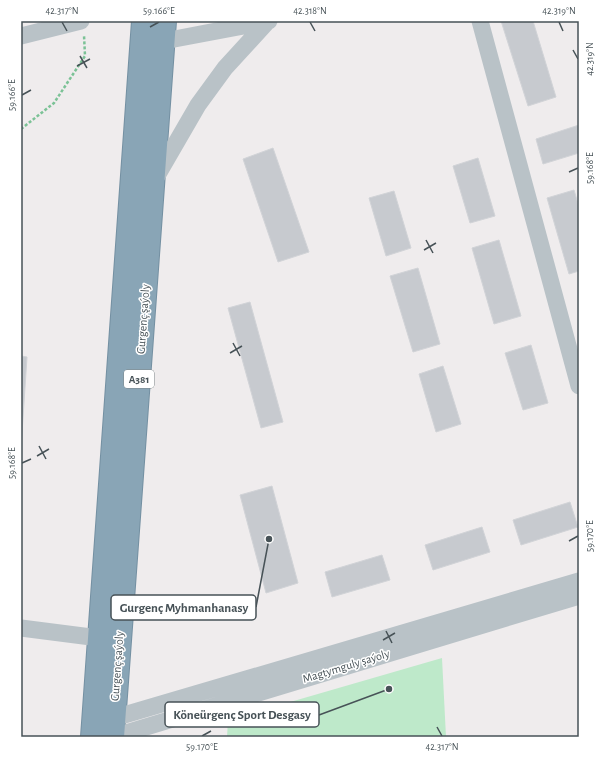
<svg xmlns="http://www.w3.org/2000/svg" width="600" height="758" viewBox="0 0 600 758" font-family="'Alegreya Sans',sans-serif">
<style>
.green{fill:#bee9ca}
.building{fill:#c7cacf;stroke:#d1d3d7}
.lines{fill:none;stroke-linecap:round;stroke-linejoin:round}
.highway-casing{stroke:#7490a2;stroke-width:24}
.path{stroke:#7bc296;stroke-width:2.5;stroke-dasharray:3 2;stroke-linecap:butt}
.minor{stroke:#b9c2c7;stroke-width:17}
.highway{stroke:#89a5b6;stroke-width:22}
.ticks{fill:none;stroke:#475257;stroke-width:1.5}
.labels{text-anchor:middle;dominant-baseline:central;stroke-width:3;stroke-linejoin:round;paint-order:stroke}
.shield{fill:#fff;stroke:#7e8689;stroke-width:1}
.shield-label{font-size:11px;font-weight:bold;fill:#475257}
.street-label{font-size:12px;fill:#475257;stroke:#fff}
.leader{fill:none;stroke:#475257;stroke-width:1.5}
.callout-dot{fill:#475257;stroke:#fff;stroke-width:1.5}
.callout{fill:#fff;stroke:#475257;stroke-width:1.5}
.callout-label{font-size:13px;text-anchor:middle;font-weight:bold;fill:#475257}
.neatline{fill:none;stroke:#475257;stroke-width:1.5}
.ticks-label{font-size:10px;text-anchor:middle;fill:#475257}
</style>
<rect width="100%" height="100%" fill="#efeced"/>
<path class="green" d="M 442,658 L 446,737 L 227,737 L 228,720 Z"/>
<path class="building" d="M 501,21 L 533,21 L 556,97 L 528,106 Z
M 579,125 L 579,153 L 543,164 L 536,139 Z
M 273,148 L 309,252 L 278,262 L 243,159 Z
M 478,158 L 495,216 L 470,223 L 453,166 Z
M 574,190 L 579,207 L 579,271 L 569,274 L 547,198 Z
M 394,191 L 411,248 L 386,256 L 369,198 Z
M 499,240 L 521,316 L 494,324 L 472,248 Z
M 418,268 L 440,344 L 413,352 L 390,276 Z
M 250,302 L 283,422 L 261,428 L 228,308 Z
M 531,345 L 548,403 L 523,410 L 505,353 Z
M 21,356 L 27,357 L 21,448 Z
M 443,366 L 461,424 L 436,432 L 419,374 Z
M 272,486 L 298,583 L 266,593 L 240,495 Z
M 570,502 L 578,527 L 521,545 L 513,520 Z
M 482,527 L 490,552 L 433,570 L 425,545 Z
M 382,555 L 390,580 L 332,597 L 325,572 Z"/>
<g class="lines">
<g class="highway-casing">
<path id="highway" d="M 92,737 L 143,21
M 113,737 L 165,21"/>
</g>
<path class="path" d="M 21,129 L 54,103 L 85,56 L 84,35"/>
<path class="minor" d="M 480,21 L 579,386
M 21,36 L 81,21
M 153,40 L 164,41 L 269,21
M 154,181 L 198,105 L 225,68 L 268,21 L 267,21
M 21,628 L 99,638
M 114,718 L 579,581
M 113,737 L 579,596"/>
<use href="#highway" class="highway"/>
</g>
<path class="ticks" d="M 62,22 L 67,31M 310,22 L 315,31M 559,22 L 563,31M 150,27 L 159,22M 573,50 L 578,59M 80,56 L 87,68M 77,66 L 90,59M 22,95 L 31,90M 569,172 L 578,168M 426,240 L 433,253M 424,250 L 436,243M 233,343 L 240,356M 230,353 L 242,346M 39,446 L 46,459M 37,456 L 49,449M 22,463 L 31,459M 569,541 L 578,536M 386,631 L 392,643M 383,640 L 395,633M 437,727 L 442,736M 202,736 L 211,731"/>
<g class="labels">
<rect class="shield" x="124" y="370" width="30" height="18" rx="3"/>
<g class="shield-label">
<text x="139" y="379">A381</text>
</g>
<g class="street-label">
<text transform="translate(143 319) rotate(-86)">Gurgenç şaýoly</text>
<text transform="translate(117 666) rotate(-86)">Gurgenç şaýoly</text>
<text transform="translate(346 666) rotate(-17)">Magtymguly şaýoly</text>
</g>
</g>
<path class="leader" d="M269 539L256 607M389 689L319 715"/>
<g class="callout-dot">
<circle cx="269" cy="539" r="4"/>
<circle cx="389" cy="689" r="4"/>
</g>
<g class="callout">
<rect x="111" y="595" width="145" height="25" rx="4"/>
<rect x="165" y="702" width="154" height="25" rx="4"/>
</g>
<g class="callout-label">
<text x="184" y="612">Gurgenç Myhmanhanasy</text>
<text x="242" y="719">Köneürgenç Sport Desgasy</text>
</g>
<rect width="600" height="758" fill="none" stroke="#ffffff" stroke-width="44"/>
<rect x="22" y="22" width="556" height="714" class="neatline"/>
<g class="ticks-label">
<text x="62" y="14">42.317°N</text>
<text x="159" y="14">59.166°E</text>
<text x="310" y="14">42.318°N</text>
<text x="559" y="14">42.319°N</text>
<text transform="translate(589 59) rotate(-90)" y="4">42.319°N</text>
<text transform="translate(11 95) rotate(-90)" y="4">59.166°E</text>
<text transform="translate(589 168) rotate(-90)" y="4">59.168°E</text>
<text transform="translate(11 463) rotate(-90)" y="4">59.168°E</text>
<text transform="translate(589 536) rotate(-90)" y="4">59.170°E</text>
<text x="202" y="750">59.170°E</text>
<text x="442" y="750">42.317°N</text>
</g>
</svg>
